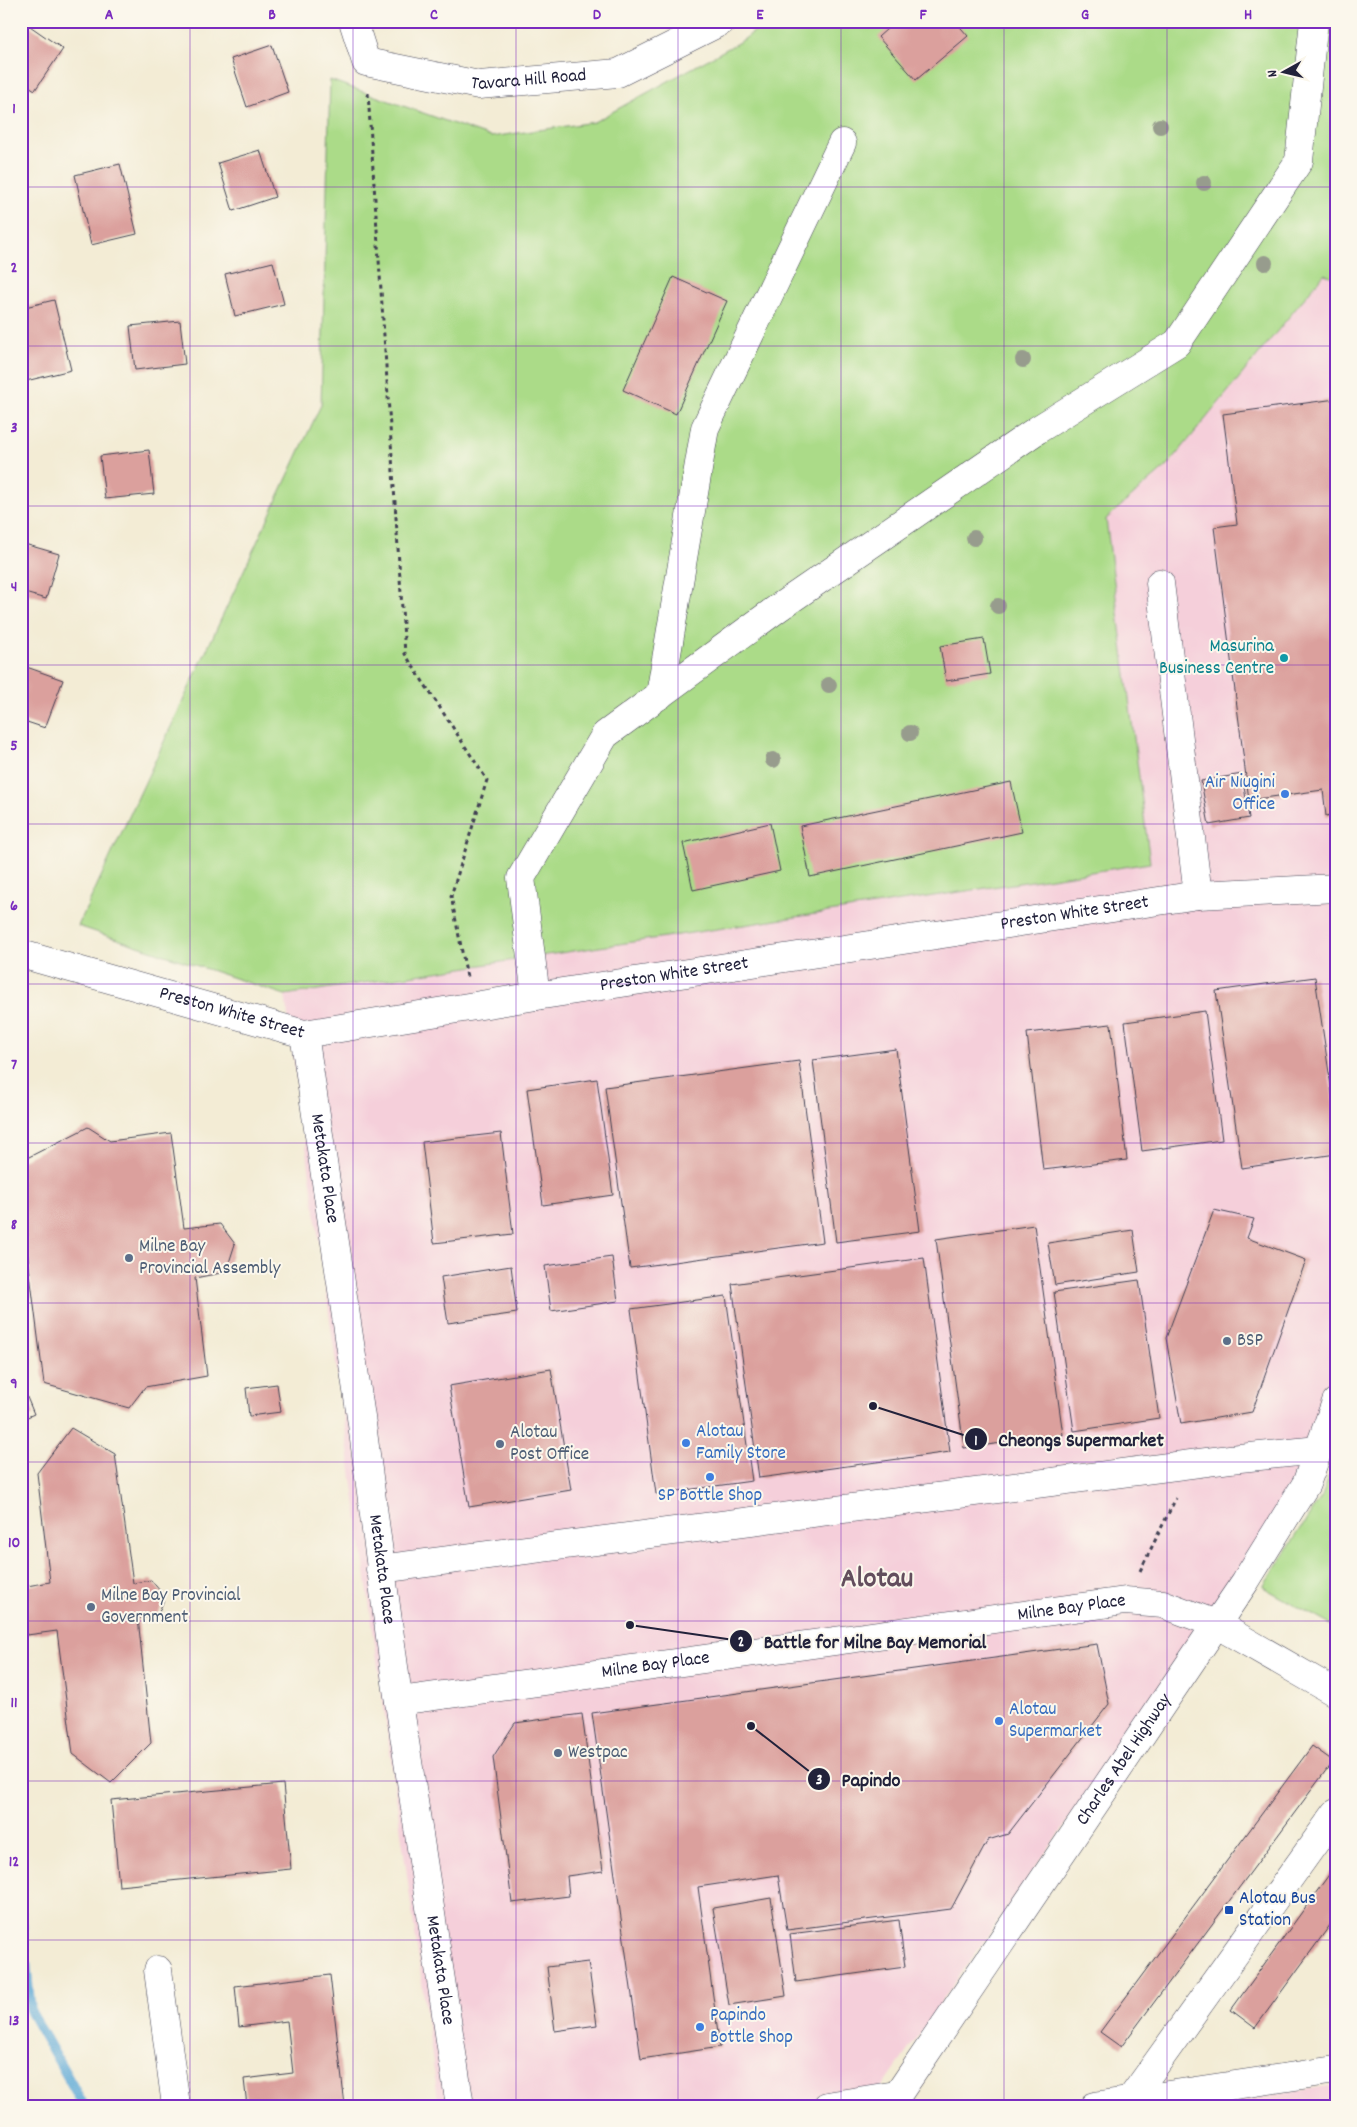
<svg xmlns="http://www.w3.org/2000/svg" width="1357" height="2127" viewBox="0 0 1357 2127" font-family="Dekko,sans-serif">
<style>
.built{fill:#f5cfda}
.green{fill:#abdb88;stroke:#667e62}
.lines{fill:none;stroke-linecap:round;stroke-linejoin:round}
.stream{stroke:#5da9d6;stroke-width:10}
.building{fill:#dba09d}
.minor-casing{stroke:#414052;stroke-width:29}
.major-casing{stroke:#414052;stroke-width:29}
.path{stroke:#414052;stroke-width:3;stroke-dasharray:4 4;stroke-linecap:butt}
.minor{stroke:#fff;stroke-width:28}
.major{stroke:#fff;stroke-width:28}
.tree{fill:#979c8d}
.grid{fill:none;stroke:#7b2cbf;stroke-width:1;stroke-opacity:0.55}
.culture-dot{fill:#0f9aa8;stroke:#fbf7ec;stroke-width:2}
.shop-dot{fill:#3f7fe0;stroke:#fbf7ec;stroke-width:2}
.service-dot{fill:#5c6f8a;stroke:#fbf7ec;stroke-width:2}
.transit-dot{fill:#1a4fb4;stroke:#fbf7ec;stroke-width:2}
.labels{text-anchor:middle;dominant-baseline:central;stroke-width:4;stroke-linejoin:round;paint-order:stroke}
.street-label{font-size:19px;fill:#22223b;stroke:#fbf7ec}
.culture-label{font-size:19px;fill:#0d838f;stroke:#fbf7ec;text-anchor:end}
.shop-label{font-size:19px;fill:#366cbe;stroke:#fbf7ec;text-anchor:start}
.service-label{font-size:19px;fill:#4e5e75;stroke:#fbf7ec;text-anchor:start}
.transit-label{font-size:19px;fill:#164399;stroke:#fbf7ec;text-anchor:start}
.town-label{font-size:29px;font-weight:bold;fill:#634e5d;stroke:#fbf7ec}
.leader{fill:none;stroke:#22223b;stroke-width:2}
.callout-dot{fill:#22223b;stroke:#fbf7ec;stroke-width:2}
.mark-label{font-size:15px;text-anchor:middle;font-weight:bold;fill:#fff}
.callout-label{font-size:20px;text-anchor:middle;font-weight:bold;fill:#22223b;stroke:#fbf7ec;stroke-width:4;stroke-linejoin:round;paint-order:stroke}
.neatline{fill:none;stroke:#7b2cbf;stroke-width:2}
.grid-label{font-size:16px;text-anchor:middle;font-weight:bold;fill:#7b2cbf}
</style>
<rect width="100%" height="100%" fill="#fbf7ec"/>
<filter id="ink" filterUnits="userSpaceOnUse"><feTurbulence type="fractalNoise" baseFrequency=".02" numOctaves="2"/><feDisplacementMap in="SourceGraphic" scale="10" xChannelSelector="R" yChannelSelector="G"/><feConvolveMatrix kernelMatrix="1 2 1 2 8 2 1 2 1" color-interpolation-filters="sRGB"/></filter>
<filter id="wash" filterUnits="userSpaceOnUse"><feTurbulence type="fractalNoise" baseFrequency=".0096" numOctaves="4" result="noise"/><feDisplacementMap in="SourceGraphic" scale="20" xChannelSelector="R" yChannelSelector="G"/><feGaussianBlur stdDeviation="1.12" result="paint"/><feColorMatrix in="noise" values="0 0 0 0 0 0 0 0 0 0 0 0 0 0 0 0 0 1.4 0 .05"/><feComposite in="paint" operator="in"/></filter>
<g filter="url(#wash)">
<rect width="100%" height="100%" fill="#f3ecd5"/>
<path class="built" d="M 1324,274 L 1336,278 L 1336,1372 L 1297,1482 L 1208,1620 L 869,2106 L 439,2106 L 285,995 L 1150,863 L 1106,519 L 1168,465 Z
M 1336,2085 L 1336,2106 L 1195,2106 Z"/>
<path class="green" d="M 768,21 L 1336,21 L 1336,278 L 1324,274 L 1168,465 L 1106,519 L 1150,863 L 285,995 L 78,926 L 321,405 L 330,80 L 491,137 L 594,122 L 743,40 Z
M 1336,1458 L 1336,1628 L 1263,1587 L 1322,1496 Z"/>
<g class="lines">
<path class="stream" d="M 21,1913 L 31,2012 L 84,2106"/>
</g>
<g id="blocks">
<path class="building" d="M 896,21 L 955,21 L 968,36 L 916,80 L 878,37 Z
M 27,24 L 63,49 L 35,90 L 21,81 L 21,33 Z
M 272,45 L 288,92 L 247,107 L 231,59 Z
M 260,150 L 275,197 L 233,211 L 218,163 Z
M 120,164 L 137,234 L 91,245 L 75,175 Z
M 273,262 L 284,304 L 235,316 L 225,274 Z
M 673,277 L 727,301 L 676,414 L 623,390 Z
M 54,300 L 71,370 L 26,381 L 21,362 L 21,308 Z
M 180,321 L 185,364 L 135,370 L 130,326 Z
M 1336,399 L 1336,814 L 1326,816 L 1323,790 L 1249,800 L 1214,527 L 1237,524 L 1223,414 Z
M 149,450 L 154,494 L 105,499 L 100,456 Z
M 21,543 L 59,554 L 46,599 L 21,592 Z
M 984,639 L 990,674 L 946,681 L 940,646 Z
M 21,665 L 63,680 L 45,728 L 21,720 Z
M 1242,774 L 1249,818 L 1209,825 L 1201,781 Z
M 1011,782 L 1022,832 L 810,877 L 800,826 Z
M 770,823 L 780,871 L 693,890 L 683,843 Z
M 1315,977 L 1336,1121 L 1336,1154 L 1242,1168 L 1216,991 Z
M 1205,1011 L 1222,1140 L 1142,1151 L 1125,1022 Z
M 1111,1024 L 1127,1160 L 1043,1170 L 1027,1033 Z
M 896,1049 L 920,1231 L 836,1242 L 813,1060 Z
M 799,1061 L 823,1242 L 630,1268 L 605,1087 Z
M 597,1079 L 613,1195 L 543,1205 L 527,1089 Z
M 88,1127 L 110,1141 L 171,1133 L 184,1228 L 220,1224 L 235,1244 L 226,1272 L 195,1278 L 207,1376 L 145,1387 L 129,1408 L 44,1384 L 21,1203 L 21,1161 Z
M 501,1133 L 513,1234 L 434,1243 L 422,1142 Z
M 1214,1210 L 1254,1219 L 1247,1238 L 1306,1260 L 1252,1412 L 1181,1424 L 1166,1338 Z
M 1034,1225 L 1063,1435 L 964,1448 L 936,1239 Z
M 1133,1230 L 1139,1272 L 1055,1285 L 1048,1243 Z
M 612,1257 L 618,1301 L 551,1311 L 545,1266 Z
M 924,1258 L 950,1452 L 759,1478 L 732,1284 Z
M 511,1266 L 517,1313 L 448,1323 L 441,1277 Z
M 1139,1280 L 1159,1418 L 1074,1431 L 1054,1292 Z
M 726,1296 L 752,1481 L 656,1494 L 631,1309 Z
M 551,1369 L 571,1490 L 469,1507 L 449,1386 Z
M 21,1383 L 34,1414 L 21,1420 Z
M 277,1384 L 281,1412 L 249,1416 L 246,1388 Z
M 71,1428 L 115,1454 L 133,1583 L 151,1580 L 165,1597 L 157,1617 L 138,1618 L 151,1743 L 111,1783 L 73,1754 L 57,1631 L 27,1635 L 21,1626 L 21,1587 L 50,1582 L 37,1473 Z
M 1097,1644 L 1109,1704 L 1008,1834 L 988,1840 L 951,1909 L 787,1930 L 778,1875 L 698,1887 L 720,2047 L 641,2059 L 592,1713 Z
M 582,1714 L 603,1871 L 567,1876 L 569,1896 L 512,1903 L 493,1757 L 515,1723 Z
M 1312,1746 L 1333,1761 L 1121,2047 L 1100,2032 Z
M 283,1784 L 291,1869 L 119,1886 L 111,1800 Z
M 1336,1865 L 1336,1917 L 1255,2028 L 1231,2010 Z
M 771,1898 L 786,1996 L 729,2005 L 713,1908 Z
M 899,1920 L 905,1967 L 796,1982 L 790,1934 Z
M 588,1962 L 597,2025 L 555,2031 L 547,1967 Z
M 330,1975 L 345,2106 L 247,2106 L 244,2079 L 293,2073 L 287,2021 L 239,2027 L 235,1986 Z"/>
</g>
</g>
<g filter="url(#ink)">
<use href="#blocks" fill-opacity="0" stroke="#414052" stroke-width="1"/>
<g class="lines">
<g class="minor-casing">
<g id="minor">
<path id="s1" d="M 353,21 L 366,62 L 479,85 L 618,73 L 722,21"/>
<path d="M 1160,583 L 1198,895"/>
<path d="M 660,695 L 705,428 L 842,143"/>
<path id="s2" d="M 21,954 L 304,1034 L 536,996 L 1198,895 L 1336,888"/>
<path d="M 536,996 L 521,878 L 605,735 L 778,608 L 1037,430 L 1177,343 L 1299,161 L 1314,21"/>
<path id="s3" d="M 304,1034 L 362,1424 L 396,1682 L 460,2106"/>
<path d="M 380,1569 L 1230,1459 L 1318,1450"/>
<path id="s4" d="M 399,1701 L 1125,1601 L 1163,1604 L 1216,1624 L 1336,1693"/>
<path d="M 158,1970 L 176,2106"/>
<path d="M 1131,2099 L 1336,1813"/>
<path d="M 827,2106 L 896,2095"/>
<path d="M 1094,2106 L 1336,2070"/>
</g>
</g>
<g class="major-casing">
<g id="major">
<path id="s5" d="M 890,2106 L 1245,1582 L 1306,1484 L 1336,1402"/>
</g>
</g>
<path class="path" d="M 368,93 L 405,654 L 487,780 L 451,896 L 467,977
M 1140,1571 L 1176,1498"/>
<use href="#minor" class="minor"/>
<use href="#major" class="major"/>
</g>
<g class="tree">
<circle cx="1160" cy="126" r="8"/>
<circle cx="1204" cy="183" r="8"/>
<circle cx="1265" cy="263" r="8"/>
<circle cx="1023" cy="360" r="8"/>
<circle cx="974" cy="538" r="8"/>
<circle cx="998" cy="606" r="8"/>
<circle cx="829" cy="685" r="8"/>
<circle cx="910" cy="733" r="8"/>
<circle cx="773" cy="760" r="8"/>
</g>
</g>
<path class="grid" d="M 190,21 L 190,2106M 353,21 L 353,2106M 516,21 L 516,2106M 678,21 L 678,2106M 841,21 L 841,2106M 1004,21 L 1004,2106M 1167,21 L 1167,2106M 21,187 L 1336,187M 21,346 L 1336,346M 21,506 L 1336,506M 21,665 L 1336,665M 21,824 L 1336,824M 21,984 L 1336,984M 21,1143 L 1336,1143M 21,1303 L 1336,1303M 21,1462 L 1336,1462M 21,1621 L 1336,1621M 21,1781 L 1336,1781M 21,1940 L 1336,1940"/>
<circle class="culture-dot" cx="1284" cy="658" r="5"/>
<g class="shop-dot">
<circle cx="1285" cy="794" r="5"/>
<circle cx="686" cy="1443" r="5"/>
<circle cx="710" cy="1477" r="5"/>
<circle cx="999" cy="1721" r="5"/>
<circle cx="700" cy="2027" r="5"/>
</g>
<g class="service-dot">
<circle cx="129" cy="1258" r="5"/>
<circle cx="1227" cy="1341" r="5"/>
<circle cx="500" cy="1444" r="5"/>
<circle cx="91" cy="1607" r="5"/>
<circle cx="558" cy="1753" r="5"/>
</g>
<rect class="transit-dot" x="1224" y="1905" width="10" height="10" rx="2.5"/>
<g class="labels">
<g class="street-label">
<text stroke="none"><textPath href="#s1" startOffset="208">Tavara Hill Road</textPath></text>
<text stroke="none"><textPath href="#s2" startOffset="1074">Preston White Street</textPath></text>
<text stroke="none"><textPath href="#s2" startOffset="669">Preston White Street</textPath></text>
<text stroke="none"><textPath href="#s2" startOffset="219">Preston White Street</textPath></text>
<text stroke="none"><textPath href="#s3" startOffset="136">Metakata Place</textPath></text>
<text stroke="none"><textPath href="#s3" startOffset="541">Metakata Place</textPath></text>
<text stroke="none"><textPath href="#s4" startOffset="679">Milne Bay Place</textPath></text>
<text stroke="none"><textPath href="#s4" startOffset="259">Milne Bay Place</textPath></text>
<text stroke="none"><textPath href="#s5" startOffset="418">Charles Abel Highway</textPath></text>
<text stroke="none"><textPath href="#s3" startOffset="946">Metakata Place</textPath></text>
</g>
<g class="culture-label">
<text x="1274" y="647">Masurina<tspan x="1274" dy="22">Business Centre</tspan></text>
</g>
<g class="shop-label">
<text x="1275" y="783" text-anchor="end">Air Niugini<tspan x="1275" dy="22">Office</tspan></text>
<text x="696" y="1432">Alotau<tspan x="696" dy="22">Family Store</tspan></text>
<text x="710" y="1496" text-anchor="middle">SP Bottle Shop</text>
<text x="1009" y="1710">Alotau<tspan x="1009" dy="22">Supermarket</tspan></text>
<text x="710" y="2016">Papindo<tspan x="710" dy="22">Bottle Shop</tspan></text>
</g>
<g class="service-label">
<text x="139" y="1247">Milne Bay<tspan x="139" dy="22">Provincial Assembly</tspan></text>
<text x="1237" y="1341">BSP</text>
<text x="510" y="1433">Alotau<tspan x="510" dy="22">Post Office</tspan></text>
<text x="101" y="1596">Milne Bay Provincial<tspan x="101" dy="22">Government</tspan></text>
<text x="568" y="1753">Westpac</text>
</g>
<g class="transit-label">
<text x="1239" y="1899">Alotau Bus<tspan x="1239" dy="22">Station</tspan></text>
</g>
<g class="town-label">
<text x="877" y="1580">Alotau</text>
</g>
</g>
<path class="leader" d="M873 1406L976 1439M630 1625L741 1641M751 1726L819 1779"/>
<g class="callout-dot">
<circle cx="873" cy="1406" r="5"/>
<circle cx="630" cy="1625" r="5"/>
<circle cx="751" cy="1726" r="5"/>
<circle cx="976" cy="1439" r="12"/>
<circle cx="741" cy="1641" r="12"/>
<circle cx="819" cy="1779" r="12"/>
</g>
<g class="mark-label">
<text x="976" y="1445">1</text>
<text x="741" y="1646">2</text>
<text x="819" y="1784">3</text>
</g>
<g class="callout-label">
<text x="1081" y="1446">Cheongs Supermarket</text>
<text x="875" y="1648">Battle for Milne Bay Memorial</text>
<text x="871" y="1786">Papindo</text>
</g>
<rect width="1357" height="2127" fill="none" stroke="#fbf7ec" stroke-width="55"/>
<g transform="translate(1284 72) rotate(262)" stroke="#fbf7ec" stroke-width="4" paint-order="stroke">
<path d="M0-4L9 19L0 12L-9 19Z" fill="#22223b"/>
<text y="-8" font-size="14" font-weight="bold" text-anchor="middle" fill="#22223b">N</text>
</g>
<rect x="28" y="28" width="1302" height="2072" class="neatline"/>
<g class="grid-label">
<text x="109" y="19">A</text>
<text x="272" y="19">B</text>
<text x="434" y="19">C</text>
<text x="597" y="19">D</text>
<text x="760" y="19">E</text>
<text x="923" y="19">F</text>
<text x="1085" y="19">G</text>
<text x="1248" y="19">H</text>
<text x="14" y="113">1</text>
<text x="14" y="272">2</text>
<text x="14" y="432">3</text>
<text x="14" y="591">4</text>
<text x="14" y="750">5</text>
<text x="14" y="910">6</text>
<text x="14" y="1069">7</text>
<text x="14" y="1229">8</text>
<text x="14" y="1388">9</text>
<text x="14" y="1547">10</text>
<text x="14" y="1707">11</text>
<text x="14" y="1866">12</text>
<text x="14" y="2025">13</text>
</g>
</svg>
